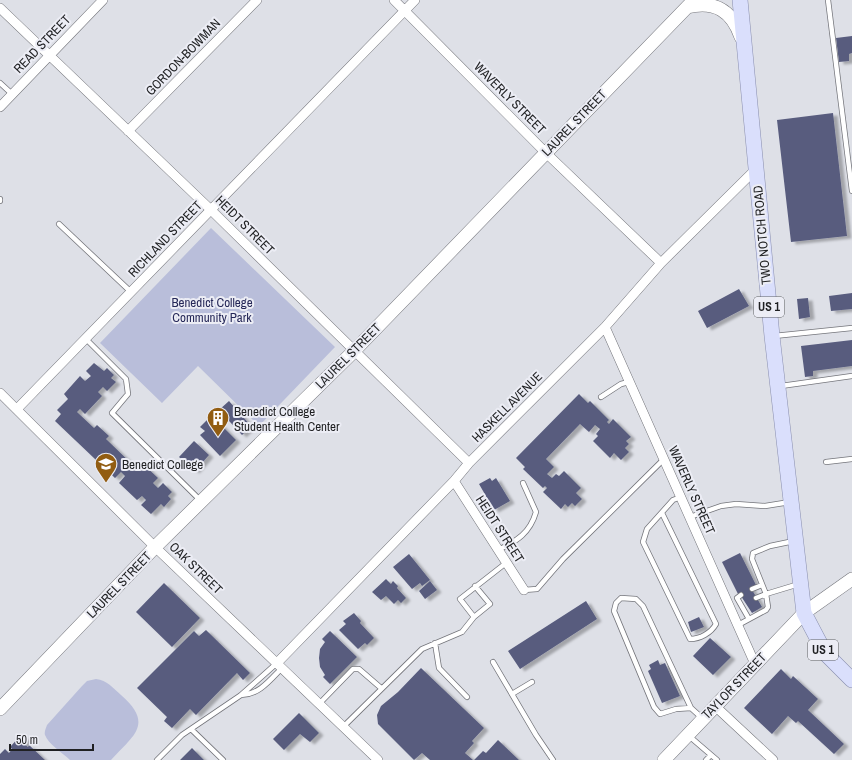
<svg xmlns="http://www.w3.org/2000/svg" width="852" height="760" viewBox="0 0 852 760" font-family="'Archivo Narrow',sans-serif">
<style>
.green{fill:#b9beda}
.building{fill:#585c7e;filter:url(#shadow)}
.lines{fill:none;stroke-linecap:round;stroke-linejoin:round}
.lane-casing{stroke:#74757b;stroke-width:6}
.street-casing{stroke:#74757b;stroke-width:10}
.secondary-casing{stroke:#74757b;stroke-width:14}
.primary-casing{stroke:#898eae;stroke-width:16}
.lane{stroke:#fff;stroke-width:4.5}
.street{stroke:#fff;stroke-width:9}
.secondary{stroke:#fff;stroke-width:13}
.primary{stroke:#dadffc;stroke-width:15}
.labels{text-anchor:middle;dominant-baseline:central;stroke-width:4;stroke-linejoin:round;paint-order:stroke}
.shield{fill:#ecedf5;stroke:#5c5e61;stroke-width:1}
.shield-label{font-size:12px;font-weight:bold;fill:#1f2022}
.street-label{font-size:13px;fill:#1f2022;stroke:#ecedf5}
.park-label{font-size:13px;fill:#262858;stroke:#ecedf5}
.poi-label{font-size:13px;fill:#1f2022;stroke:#ecedf5;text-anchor:start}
</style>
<defs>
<filter id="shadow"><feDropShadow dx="4.5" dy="2.5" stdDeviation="1" flood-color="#0004"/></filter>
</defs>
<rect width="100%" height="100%" fill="#dee0e7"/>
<path class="green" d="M 211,228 L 335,347 L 259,426 L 198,366 L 162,403 L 100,343 Z
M 96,679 C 107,680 113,688 121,695 C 154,724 134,735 111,760 L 70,760 C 63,753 48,744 45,735 C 44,732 46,728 47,725 L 82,686 L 87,681 Z"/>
<path class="building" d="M 852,36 L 852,53 L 849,54 L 849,61 L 839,62 L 836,38 Z
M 833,113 L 847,236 L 791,242 L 777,120 Z
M 739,289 L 749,306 L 707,328 L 698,311 Z
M 852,293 L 852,309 L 831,311 L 829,296 Z
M 808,298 L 810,317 L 799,319 L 797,299 Z
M 852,340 L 852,366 L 813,371 L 813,376 L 805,377 L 801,346 Z
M 94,363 L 104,371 L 107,368 L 114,375 L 111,378 L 116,382 L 107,391 L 103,387 L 98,392 L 102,396 L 85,414 L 80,409 L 77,412 L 94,428 L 97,425 L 109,436 L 106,439 L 135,467 L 141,462 L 158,478 L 153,483 L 158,488 L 163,483 L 172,492 L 168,496 L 171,499 L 164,507 L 161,504 L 151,514 L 141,505 L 146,500 L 142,496 L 137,500 L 119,483 L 125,476 L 121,472 L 115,478 L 55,421 L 61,414 L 57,410 L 68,399 L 64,394 L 80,376 L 85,381 L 91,376 L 86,371 Z
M 579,394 L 588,403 L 590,401 L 609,420 L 607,422 L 609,424 L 613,419 L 631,437 L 626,441 L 629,444 L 625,448 L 629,452 L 621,460 L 614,453 L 610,458 L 593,441 L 598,436 L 596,434 L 600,429 L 595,425 L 589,432 L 580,424 L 546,459 L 554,467 L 547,474 L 552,478 L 556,474 L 559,476 L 564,471 L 581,488 L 576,493 L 582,499 L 575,506 L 572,503 L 568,507 L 565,504 L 561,509 L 543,492 L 547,488 L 545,486 L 543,488 L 523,469 L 525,467 L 516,458 Z
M 229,401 L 251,426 L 242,435 L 219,410 Z
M 208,419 L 212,423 L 215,419 L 236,440 L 220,456 L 200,435 L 205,431 L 200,427 Z
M 194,441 L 209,455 L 195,471 L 179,457 Z
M 490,478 L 492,481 L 496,478 L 510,501 L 494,510 L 479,484 Z
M 740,553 L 756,585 L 751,588 L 762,607 L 752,613 L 739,593 L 738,594 L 722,562 Z
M 409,554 L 430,580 L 422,586 L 420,583 L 412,589 L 393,567 Z
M 386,579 L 391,584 L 393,581 L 398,586 L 397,588 L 406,598 L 401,603 L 398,600 L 394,604 L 386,596 L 381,600 L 372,592 Z
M 430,581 L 437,590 L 425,599 L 419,591 Z
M 164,583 L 200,618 L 172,647 L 136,612 Z
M 586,601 L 597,619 L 520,669 L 508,651 Z
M 354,613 L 361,621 L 360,623 L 374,638 L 367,645 L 365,643 L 358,649 L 339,630 L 346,624 L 343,621 Z
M 699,617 L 704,627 L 691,632 L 688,622 Z
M 206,630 L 250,673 L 243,680 L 237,673 L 196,715 L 190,709 L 172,728 L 164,721 L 167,717 L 137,688 L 194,631 L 199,636 Z
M 330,631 L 357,657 L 330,684 L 323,677 L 325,675 L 320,667 L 319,658 L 320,649 L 325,642 L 322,639 Z
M 710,638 L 731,657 L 713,675 L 693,656 Z
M 658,660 L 660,665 L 665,663 L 680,696 L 662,703 L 648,671 L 651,669 L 649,665 Z
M 421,668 L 484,728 L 472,741 L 474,743 L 465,753 L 473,760 L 430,760 L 422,753 L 414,760 L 378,724 L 377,715 L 381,706 L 398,692 Z
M 781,669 L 791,679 L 793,676 L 818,699 L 808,710 L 844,744 L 834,754 L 798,721 L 796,723 L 788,716 L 772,734 L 744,708 Z
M 299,713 L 319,733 L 310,742 L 300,734 L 284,750 L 273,739 Z
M 21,735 L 27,740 L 24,744 L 28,747 L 29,745 L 45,760 L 0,760 L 0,754 L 5,749 L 9,753 L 12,749 L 10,747 Z
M 498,740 L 519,760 L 474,760 L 483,751 L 486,753 Z
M 192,748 L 204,760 L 180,760 Z"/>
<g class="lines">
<g class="lane-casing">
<path id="lane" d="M 828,0 L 852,191
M 0,83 L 12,94
M 0,199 L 0,201
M 59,224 L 131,292
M 774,336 L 852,328
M 86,339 L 126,379 L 128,394 L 112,413 L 200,500
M 781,386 L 852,376
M 601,397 L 621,384 L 629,382
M 826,462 L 852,459
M 662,513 L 716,624 C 711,633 700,639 690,639 L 643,542 L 647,529 L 673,500 L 681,497
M 690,517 L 721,506 L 736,504 L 765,506 L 790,502
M 794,541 L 770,546 L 753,553 L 752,559 L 766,594 L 799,584
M 498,550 C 517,541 530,533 536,512 L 523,483
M 475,586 L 490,604 L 474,617 L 460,599 L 506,563
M 752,589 L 762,585
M 524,590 L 537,589 L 563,559 L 664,459
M 741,595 L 737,598 L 749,619
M 738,625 L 766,610 L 768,607 L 766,594 L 756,598
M 435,643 L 439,668 L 467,697
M 493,662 L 536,735 L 553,760
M 512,694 L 532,682
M 241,695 C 259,695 270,680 282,668
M 319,704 L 353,669 L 359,669 L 381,688
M 691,708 L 643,606 L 636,599 L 621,598 L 616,603 L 614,611 L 654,707 L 660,714 L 676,709 L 691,708 L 702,718
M 343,727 L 422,649 L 462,632 L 474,617
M 191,729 L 223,760
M 689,736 L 717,760
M 157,760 L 182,735 L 241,695 L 277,663
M 706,760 L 711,755"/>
</g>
<g class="street-casing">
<path id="street" d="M 394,0 L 545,152 L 661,263
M 0,8 L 211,210 L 469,463
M 0,107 L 103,0
M 128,131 L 257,0
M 605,327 L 755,664
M 0,393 L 155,547 L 378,760
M 17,409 L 415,0
M 454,481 L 524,590
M 277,663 L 454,481 L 469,463 L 605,327 L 661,263 L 756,169
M 715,706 L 773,760"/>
</g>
<g class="secondary-casing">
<path id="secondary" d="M 687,7 C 715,0 732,11 741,37
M 0,709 L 155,547 L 354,351 L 694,0
M 664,760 L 804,613 L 852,579"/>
</g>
<g class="primary-casing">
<path id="primary" d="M 740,0 L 772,336 L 804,613 L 825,653 L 852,680"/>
</g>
<use href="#lane" class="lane"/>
<use href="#street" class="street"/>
<use href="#secondary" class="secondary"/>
<use href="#primary" class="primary"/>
</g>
<defs>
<g id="building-pin" transform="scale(1.15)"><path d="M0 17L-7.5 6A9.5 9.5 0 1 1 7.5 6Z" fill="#925d12" stroke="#ecedf5"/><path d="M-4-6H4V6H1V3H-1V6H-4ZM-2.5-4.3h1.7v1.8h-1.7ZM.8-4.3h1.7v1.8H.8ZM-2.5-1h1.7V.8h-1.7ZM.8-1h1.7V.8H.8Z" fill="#fff"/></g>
<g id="university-pin" transform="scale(1.15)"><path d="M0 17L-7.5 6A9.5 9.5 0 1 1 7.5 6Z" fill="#925d12" stroke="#ecedf5"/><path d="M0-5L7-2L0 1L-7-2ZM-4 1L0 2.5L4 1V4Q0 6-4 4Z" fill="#fff"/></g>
</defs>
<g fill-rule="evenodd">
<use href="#building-pin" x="218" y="418"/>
<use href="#university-pin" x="106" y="464"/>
</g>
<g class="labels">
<g class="shield">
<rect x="754" y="297" width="30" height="20" rx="3"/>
<rect x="808" y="640" width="30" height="20" rx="3"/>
</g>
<g class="shield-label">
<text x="769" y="307">US 1</text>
<text x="823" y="650">US 1</text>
</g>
<g class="street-label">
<text transform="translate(42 44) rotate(-46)">READ STREET</text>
<text transform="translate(183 57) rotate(-46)">GORDON-BOWMAN</text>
<text transform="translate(510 98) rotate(45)">WAVERLY STREET</text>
<text transform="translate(574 123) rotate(-46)">LAUREL STREET</text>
<text transform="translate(245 225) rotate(45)">HEIDT STREET</text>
<text transform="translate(762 235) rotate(-95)">TWO NOTCH ROAD</text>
<text transform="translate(165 239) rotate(-46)">RICHLAND STREET</text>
<text transform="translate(348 356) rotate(-45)">LAUREL STREET</text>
<text transform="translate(507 407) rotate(-45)">HASKELL AVENUE</text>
<text transform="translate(692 490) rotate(66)">WAVERLY STREET</text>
<text transform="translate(500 529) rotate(57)">HEIDT STREET</text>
<text transform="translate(196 568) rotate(44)">OAK STREET</text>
<text transform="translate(119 585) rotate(-46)">LAUREL STREET</text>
<text transform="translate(734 686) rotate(-46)">TAYLOR STREET</text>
</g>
<g class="park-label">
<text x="212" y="302">Benedict College<tspan x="212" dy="15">Community Park</tspan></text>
</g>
<g class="poi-label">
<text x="234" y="411">Benedict College<tspan x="234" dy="15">Student Health Center</tspan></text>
<text x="122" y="464">Benedict College</text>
</g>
</g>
<path d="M10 744v6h83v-6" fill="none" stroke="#1f2022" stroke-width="2"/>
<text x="16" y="744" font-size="12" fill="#1f2022" stroke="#ecedf5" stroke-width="3" paint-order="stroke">50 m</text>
</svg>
